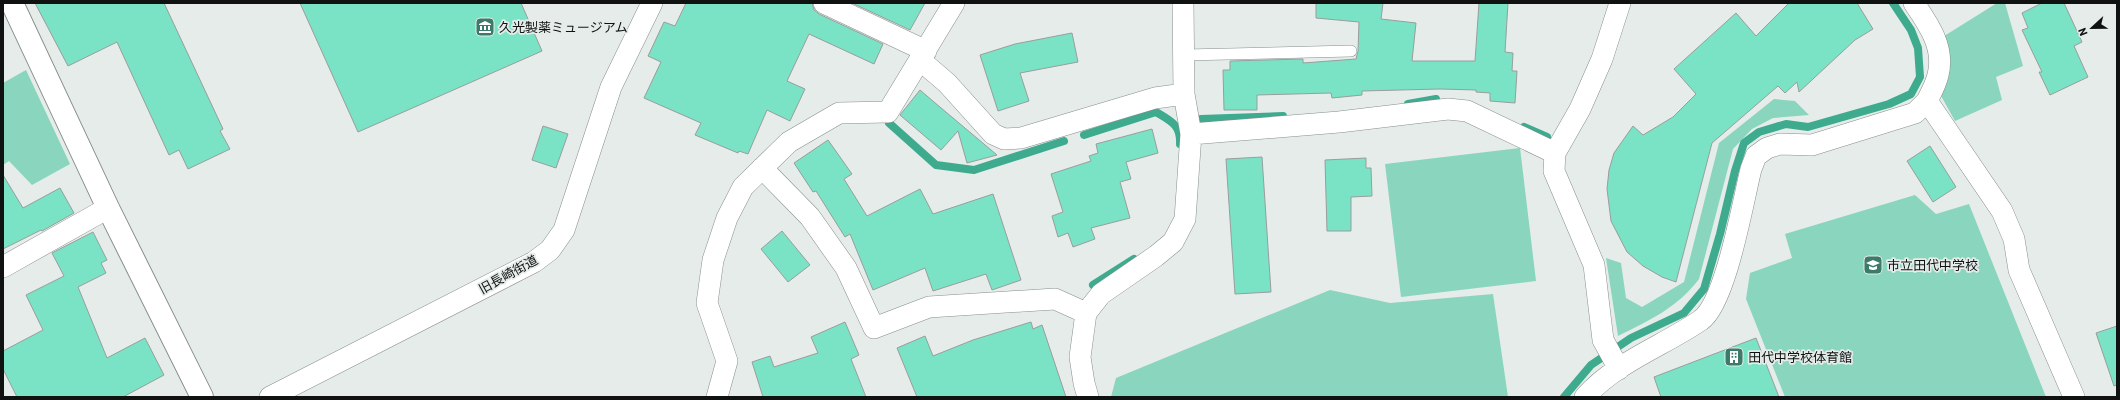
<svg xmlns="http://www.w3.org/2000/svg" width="2120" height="400" viewBox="0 0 2120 400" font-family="Barlow,'Noto Sans JP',sans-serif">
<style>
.green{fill:#89d5be}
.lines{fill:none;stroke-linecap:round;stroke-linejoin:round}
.stream{stroke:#3eab8f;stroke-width:8}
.building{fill:#7ae3c5;stroke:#989e9c}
.service-casing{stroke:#888f8c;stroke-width:12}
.minor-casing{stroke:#888f8c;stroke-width:22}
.tertiary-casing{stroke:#888f8c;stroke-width:24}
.service{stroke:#fff;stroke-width:11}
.minor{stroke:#fff;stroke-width:21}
.tertiary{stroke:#fff;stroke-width:22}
.labels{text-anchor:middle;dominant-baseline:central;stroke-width:3.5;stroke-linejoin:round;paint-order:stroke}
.poi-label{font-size:13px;fill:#0f1211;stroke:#e5ece9;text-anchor:start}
.street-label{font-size:13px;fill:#0f1211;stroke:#e5ece9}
</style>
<rect width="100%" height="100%" fill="#e5ece9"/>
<path class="green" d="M 1997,3 L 2005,3 L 2023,66 L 1996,77 L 2002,100 L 1955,121 L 1940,94 L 1941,38 Z
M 26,70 L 70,164 L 32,185 L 9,161 L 3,165 L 3,83 Z
M 1774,99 L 1795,101 L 1809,115 L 1773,118 L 1752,129 L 1733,149 L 1699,279 C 1677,308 1650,320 1618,336 L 1606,258 L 1621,263 L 1626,298 L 1642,307 L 1684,282 L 1719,143 Z
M 1520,148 L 1536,281 L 1401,297 L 1385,164 Z
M 1915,195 L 1936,214 L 1969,204 L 2046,397 L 1785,397 L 1746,299 L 1750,273 L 1792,258 L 1785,234 Z
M 1330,290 L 1390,303 L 1493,294 L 1508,397 L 1111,397 L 1116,378 Z"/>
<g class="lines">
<path class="stream" d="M 1408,104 L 1436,99
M 1201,119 L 1283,116
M 889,123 L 936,165 L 974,170 L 1064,141
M 1524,127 L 1547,137
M 1084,135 L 1156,112 C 1171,121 1181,125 1180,144
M 1093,285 L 1134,259
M 1564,397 L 1591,365 L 1631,338 L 1684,313 L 1704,289 L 1720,234 L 1735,171 L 1744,143 L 1759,132 L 1786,124 L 1808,127 L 1889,104 L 1911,94 L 1920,77 L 1918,48 L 1911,30 L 1893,3"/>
</g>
<path class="building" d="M 35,3 L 164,3 L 223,129 L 220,131 L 230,149 L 188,169 L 179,150 L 169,155 L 117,42 L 68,66 Z
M 300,3 L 521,3 L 542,51 L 358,132 Z
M 686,3 L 812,3 L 814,10 L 819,14 L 883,44 L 874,64 L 809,34 L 787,81 L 805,89 L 790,121 L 767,110 L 748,154 L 739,151 L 738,153 L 695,135 L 701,123 L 644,98 L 661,62 L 648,56 L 664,22 L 675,26 Z
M 852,3 L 925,3 L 910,30 Z
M 1316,3 L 1383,3 L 1381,19 L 1416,23 L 1412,61 L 1475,61 L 1479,3 L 1508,3 L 1505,52 L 1513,53 L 1512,71 L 1517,71 L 1515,103 L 1490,101 L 1490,93 L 1476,92 L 1476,90 L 1440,89 L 1362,91 L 1362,95 L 1332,98 L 1331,93 L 1257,95 L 1257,110 L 1224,110 L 1223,70 L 1230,70 L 1230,61 L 1303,59 L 1303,63 L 1356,59 L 1358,51 L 1359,22 L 1316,18 Z
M 1789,3 L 1857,3 L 1873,29 L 1855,40 L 1799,92 L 1797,82 L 1785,93 L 1778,86 L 1712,143 L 1676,282 L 1662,277 L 1643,266 L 1627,252 L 1611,221 L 1607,189 L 1609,170 L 1614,153 L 1633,126 L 1643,135 L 1673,117 L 1696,94 L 1674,69 L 1736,13 L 1756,36 Z
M 2042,3 L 2064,3 L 2082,42 L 2074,46 L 2088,77 L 2050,95 L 2039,72 L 2042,72 L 2022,30 L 2028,28 L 2022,13 Z
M 1072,33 L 1078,62 L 1020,73 L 1029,101 L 998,111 L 980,55 L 1015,44 Z
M 920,90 L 934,102 L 997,155 L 967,163 L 958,131 L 941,150 L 900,115 Z
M 543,126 L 568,134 L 556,168 L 532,160 Z
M 1152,129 L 1158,153 L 1126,162 L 1131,179 L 1120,182 L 1130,218 L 1091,228 L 1095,239 L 1073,247 L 1068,233 L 1058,237 L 1052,216 L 1063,212 L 1051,174 L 1091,161 L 1089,156 L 1098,153 L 1096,144 Z
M 828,140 L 852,174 L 844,179 L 867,216 L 920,189 L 933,214 L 993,194 L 1021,280 L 992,290 L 986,274 L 933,291 L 925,268 L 873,290 L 850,234 L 845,237 L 816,191 L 813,192 L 794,163 Z
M 1930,146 L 1956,187 L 1933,202 L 1907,161 Z
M 1262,157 L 1271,292 L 1235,294 L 1226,159 Z
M 1366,158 L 1366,168 L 1371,168 L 1372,196 L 1351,197 L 1351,231 L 1327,231 L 1325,160 Z
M 3,175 L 23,208 L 60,188 L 74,213 L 42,231 L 41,230 L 3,249 Z
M 782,231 L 810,265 L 788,282 L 761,249 Z
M 93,232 L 107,260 L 101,263 L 106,273 L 78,287 L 107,358 L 145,338 L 164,375 L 123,397 L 17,397 L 3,369 L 3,351 L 43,330 L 26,295 L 64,276 L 52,253 Z
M 845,322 L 859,355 L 851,359 L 866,397 L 763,397 L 752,362 L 770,356 L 774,367 L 818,353 L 811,337 Z
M 1031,322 L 1033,329 L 1042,325 L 1066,397 L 917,397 L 897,348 L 925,336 L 933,356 L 973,340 Z
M 2117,326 L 2117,385 L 2114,386 L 2096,333 Z
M 1756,338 L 1779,397 L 1661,397 L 1654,377 Z"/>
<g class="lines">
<g class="service-casing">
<path id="service" d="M 1185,55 L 1351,51"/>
</g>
<g class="minor-casing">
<path id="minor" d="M 824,3 L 926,51
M 1914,3 C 1929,25 1945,48 1938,75 C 1936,84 1931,93 1927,101
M 920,60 L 947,83 L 993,134 L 1004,139 L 1021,138 L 1155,98 L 1184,94
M 1191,134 L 1339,122 L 1448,109 L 1467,111 L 1555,153
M 762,168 L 810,217 L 846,268 L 874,328 L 929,307 L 1055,299 L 1086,313
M 3,267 L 108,208
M 1619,369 L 1603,340 L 1594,265 L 1554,171 L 1555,153 L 1580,109 L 1602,59 L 1620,3
M 270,397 L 534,262 L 550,250 L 564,230 L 611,87 L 652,3
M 717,397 L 727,361 L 707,303 L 713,260 L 727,218 L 743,187 L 789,142 L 839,113 L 888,112 L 954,3
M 1088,397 L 1084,383 L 1080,357 L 1086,313 L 1101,294 L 1156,256 L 1173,242 L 1185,219 L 1191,134 L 1184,94 L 1183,3
M 1585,397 C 1616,362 1663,346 1701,320 C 1726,302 1743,201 1751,169 L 1756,156 L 1767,148 L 1780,144 L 1812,145 L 1915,113 L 1927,101 L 2002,211 L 2014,239 L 2019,270 L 2074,397"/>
</g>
<g class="tertiary-casing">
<path id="tertiary" d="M 12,3 L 108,208 L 202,397"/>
</g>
<use href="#service" class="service"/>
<use href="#minor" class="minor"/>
<use href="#tertiary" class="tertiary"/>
</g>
<defs>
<g id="museum-square" transform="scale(1)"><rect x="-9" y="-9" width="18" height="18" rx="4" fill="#3c7b69" stroke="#e5ece9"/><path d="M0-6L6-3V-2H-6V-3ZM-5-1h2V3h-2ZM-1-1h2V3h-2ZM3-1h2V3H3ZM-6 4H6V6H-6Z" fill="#fff"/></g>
<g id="school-square" transform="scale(1)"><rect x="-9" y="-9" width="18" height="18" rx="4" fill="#3c7b69" stroke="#e5ece9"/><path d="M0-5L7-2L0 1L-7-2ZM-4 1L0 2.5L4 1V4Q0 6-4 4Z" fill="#fff"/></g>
<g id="building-square" transform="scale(1)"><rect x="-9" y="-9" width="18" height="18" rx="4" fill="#3c7b69" stroke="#e5ece9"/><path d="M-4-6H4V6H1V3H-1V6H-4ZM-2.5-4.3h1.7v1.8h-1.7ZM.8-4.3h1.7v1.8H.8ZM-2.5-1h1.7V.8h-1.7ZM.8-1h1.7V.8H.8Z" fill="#fff"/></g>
</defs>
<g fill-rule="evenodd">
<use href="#museum-square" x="485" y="27"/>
<use href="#school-square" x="1873" y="265"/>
<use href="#building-square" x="1734" y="357"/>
</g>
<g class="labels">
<g class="poi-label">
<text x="499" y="27">久光製薬ミュージアム</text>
<text x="1887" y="265">市立田代中学校</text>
<text x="1748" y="357">田代中学校体育館</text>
</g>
<g class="street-label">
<text transform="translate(508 274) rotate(-29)">旧長崎街道</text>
</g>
</g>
<rect width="2120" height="400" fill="none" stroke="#0f1211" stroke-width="8"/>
<g transform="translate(2092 28) rotate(248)" stroke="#e5ece9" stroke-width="3" paint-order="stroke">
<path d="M0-3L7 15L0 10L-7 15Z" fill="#0f1211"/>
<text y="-6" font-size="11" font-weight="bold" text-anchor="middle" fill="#0f1211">N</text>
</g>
</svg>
